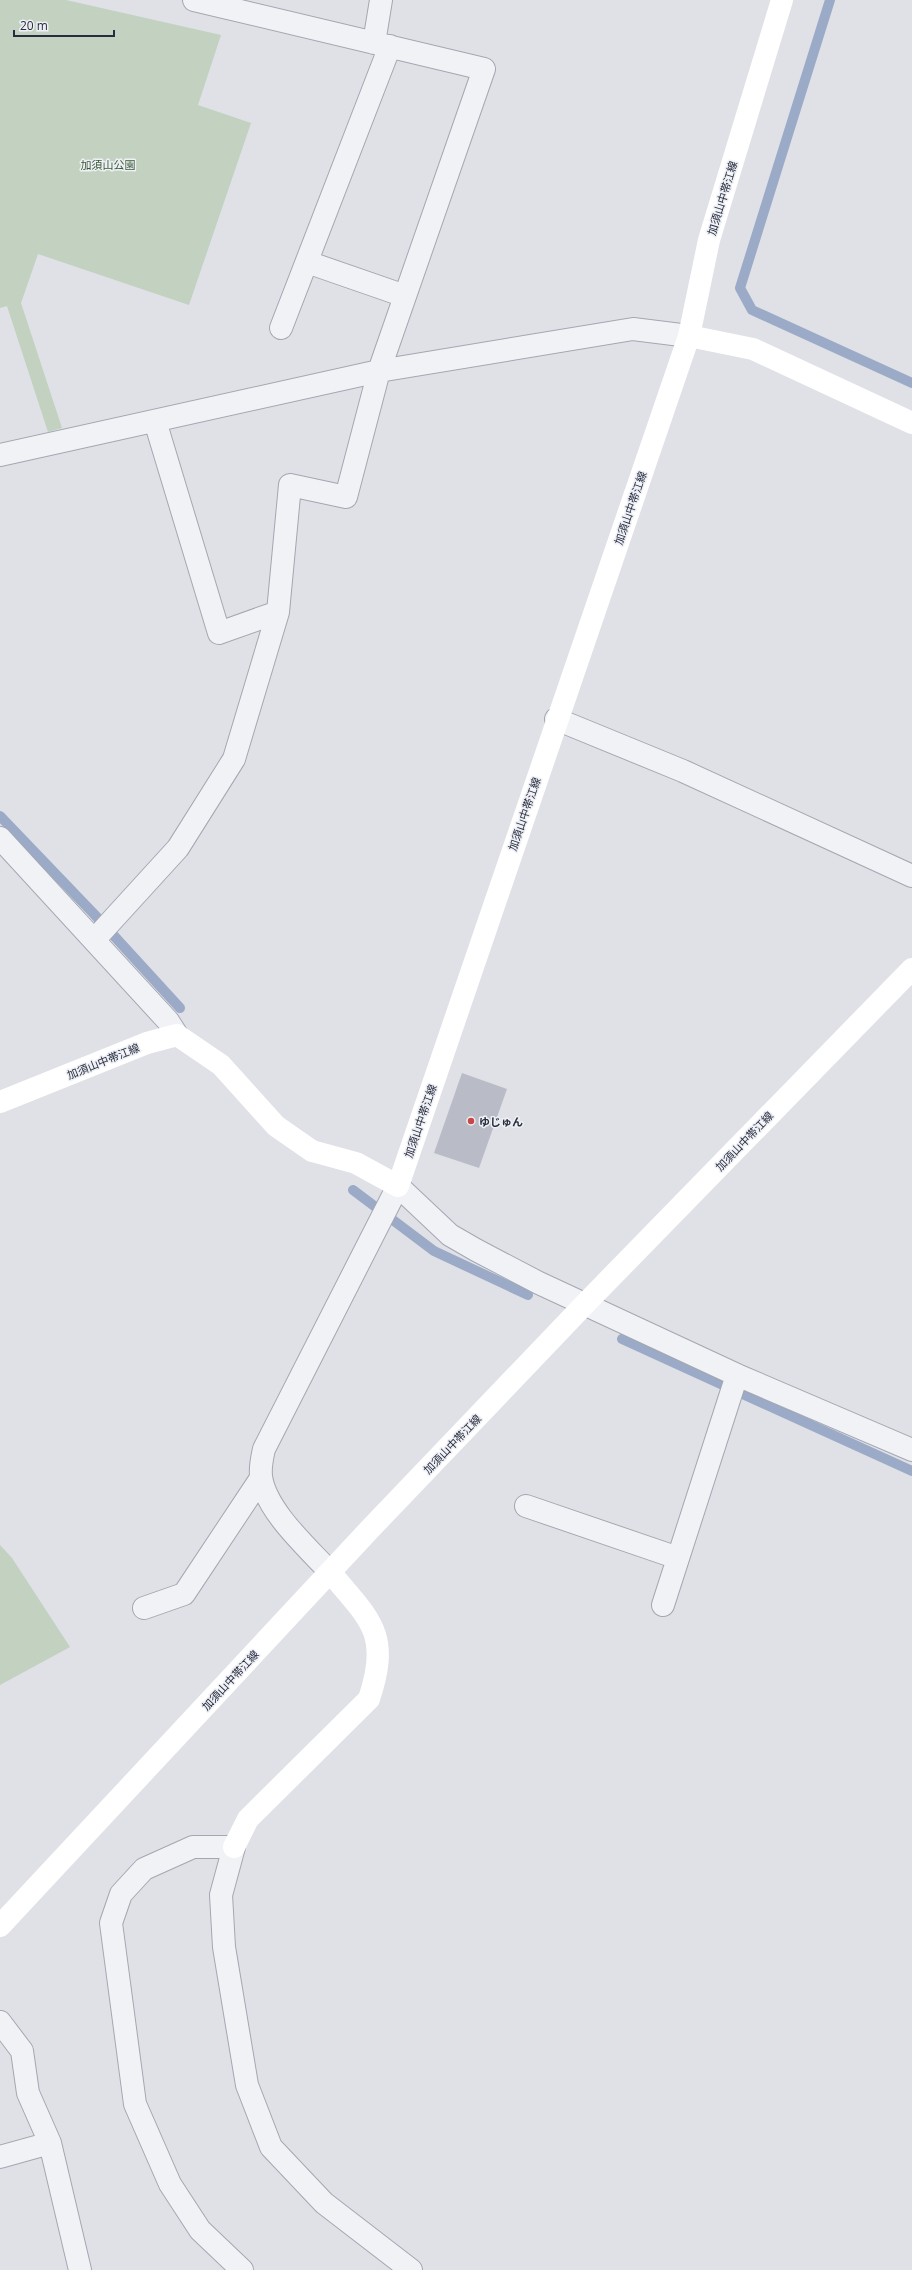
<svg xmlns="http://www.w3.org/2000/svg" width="912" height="2270" viewBox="0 0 912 2270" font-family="'Open Sans','Noto Sans JP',sans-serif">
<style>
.green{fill:#c2d1c0}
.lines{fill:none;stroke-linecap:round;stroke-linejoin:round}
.stream{stroke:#9baac6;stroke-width:10}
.building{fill:#b9bcc7}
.street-casing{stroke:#a4a7b1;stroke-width:24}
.street{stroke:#f1f2f6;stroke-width:22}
.secondary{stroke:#fff;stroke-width:22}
.poi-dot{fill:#c84849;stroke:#eef0f5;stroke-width:1.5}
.labels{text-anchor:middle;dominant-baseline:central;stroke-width:3;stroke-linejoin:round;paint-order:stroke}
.park-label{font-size:11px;fill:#385936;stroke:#eef0f5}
.street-label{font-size:11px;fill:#282d3e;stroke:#eef0f5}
.poi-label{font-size:11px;font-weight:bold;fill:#282d3e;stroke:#eef0f5;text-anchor:start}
</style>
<rect width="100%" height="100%" fill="#dfe1e7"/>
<path class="green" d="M 0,0 L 66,0 L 221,35 L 198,105 L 251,123 L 189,305 L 38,254 L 21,303 L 62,428 L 48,432 L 7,306 L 0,308 Z
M 0,1545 L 12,1558 L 70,1647 L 0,1685 Z"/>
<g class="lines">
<path class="stream" d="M 830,0 L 740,288 L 752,310 L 912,383
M 0,816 L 94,914 L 180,1008
M 353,1190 L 434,1251 L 528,1295
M 622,1339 L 912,1471"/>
</g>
<path class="building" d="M 462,1073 L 507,1089 L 479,1168 L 434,1153 Z"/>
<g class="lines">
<g class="street-casing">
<path id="street" d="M 374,43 L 381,0
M 307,262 L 405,296
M 281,328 L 390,46
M 155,421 L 219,633 L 278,612 L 290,485 L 346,497 L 379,371 L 484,69 L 194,0
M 0,455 L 379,371 L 633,329 L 689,336
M 556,719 L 683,771 L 912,876
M 0,838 L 168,1021 L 177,1035
M 95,939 L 178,848 L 234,759 L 278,612
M 526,1506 L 678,1558
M 330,1572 C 308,1548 265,1510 261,1476 C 260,1466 262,1458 264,1449 L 398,1186 L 450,1235 L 476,1250 L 539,1283 L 737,1375 L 912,1450
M 663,1605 L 737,1375
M 144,1608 L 184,1594 L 261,1478
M 0,2022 L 22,2051 L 28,2093 L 50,2143
M 0,2157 L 50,2143 L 80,2270
M 242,2270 L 200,2230 L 170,2184 L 135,2104 L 111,1923 L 121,1894 L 144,1869 L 193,1847 L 234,1847 L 221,1895 L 224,1947 L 247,2085 L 271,2147 L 324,2203 L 411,2270"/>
</g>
<use href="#street" class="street"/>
<path class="secondary" d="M 689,336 L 753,349 L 912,423
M 0,1102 L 147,1043 L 177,1035 L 221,1065 L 276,1126 L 312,1151 L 356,1163 L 398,1186 L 689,336 L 709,240 L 782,0
M 234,1847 L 248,1819 L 369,1699 C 391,1633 370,1620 330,1572
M 0,1926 L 370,1529 L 585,1304 L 912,969"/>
</g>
<circle class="poi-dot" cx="471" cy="1121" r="4"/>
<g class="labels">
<g class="park-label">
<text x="108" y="164">加須山公園</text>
</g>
<g class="street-label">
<text transform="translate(722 198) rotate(-73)">加須山中帯江線</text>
<text transform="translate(630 508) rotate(-71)">加須山中帯江線</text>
<text transform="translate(524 814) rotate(-71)">加須山中帯江線</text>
<text transform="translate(103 1061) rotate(-22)">加須山中帯江線</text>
<text transform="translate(420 1121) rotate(-71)">加須山中帯江線</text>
<text transform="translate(744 1141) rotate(-46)">加須山中帯江線</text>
<text transform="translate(452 1444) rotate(-46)">加須山中帯江線</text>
<text transform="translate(230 1680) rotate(-47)">加須山中帯江線</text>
</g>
<g class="poi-label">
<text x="479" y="1121">ゆじゅん</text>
</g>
</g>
<path d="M14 30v6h100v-6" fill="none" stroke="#282d3e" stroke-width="2"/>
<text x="20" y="30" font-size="12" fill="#282d3e" stroke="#eef0f5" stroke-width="3" paint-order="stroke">20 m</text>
</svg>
